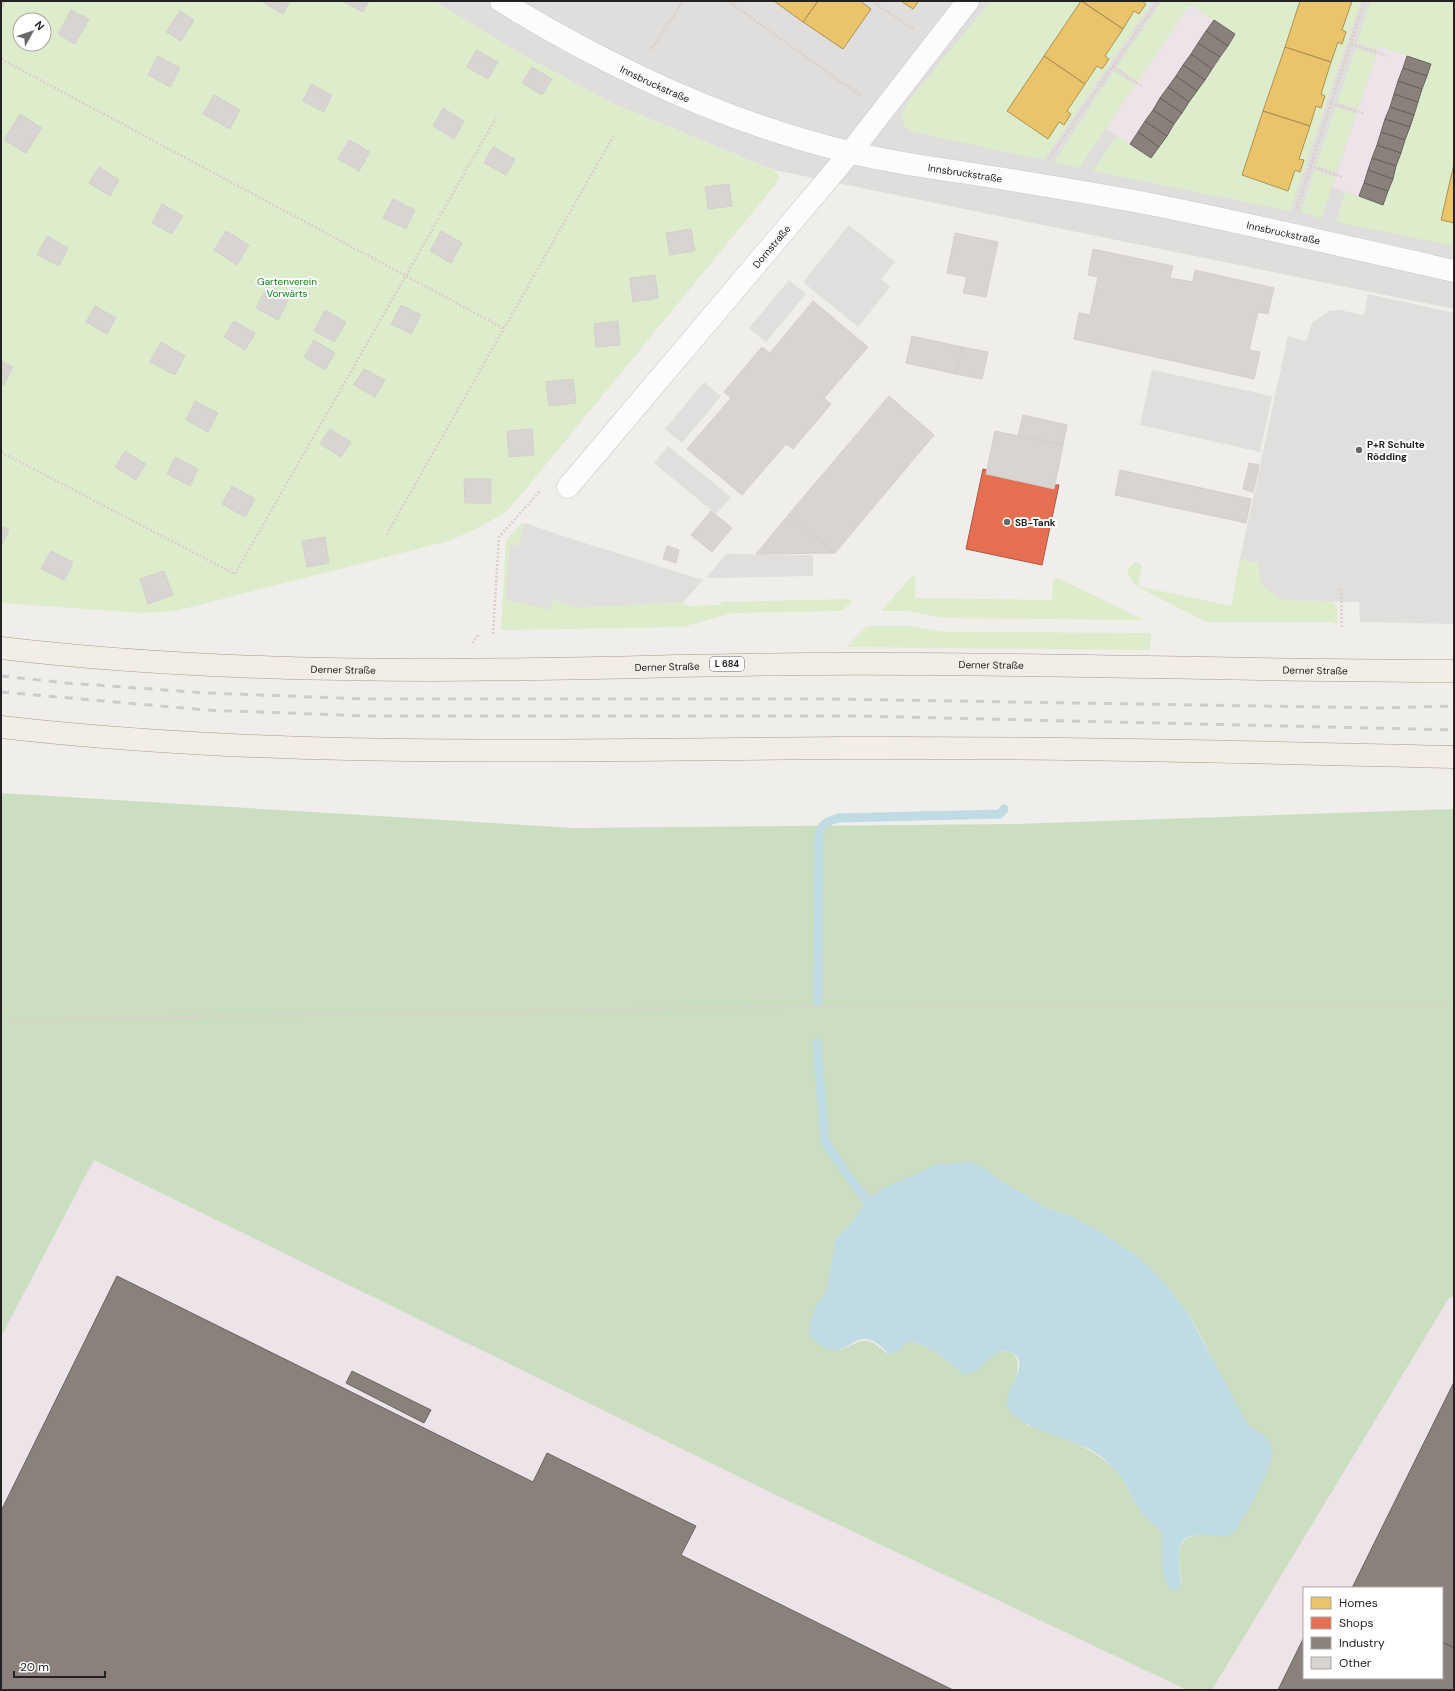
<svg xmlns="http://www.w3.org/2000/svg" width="1455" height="1691" viewBox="0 0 1455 1691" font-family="'DM Sans',sans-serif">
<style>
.residential{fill:#dfdedc}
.industrial{fill:#ede4e9;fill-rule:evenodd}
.grass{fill:#ddeccb;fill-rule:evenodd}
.forest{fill:#cbdec1;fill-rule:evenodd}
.parking{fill:#e0dfde}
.water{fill:#bfdbe3}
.homes{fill:#e9c46a;stroke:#ad9354}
.shops{fill:#e76f51;stroke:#ac5843}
.industry{fill:#8a817c;stroke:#6b6461}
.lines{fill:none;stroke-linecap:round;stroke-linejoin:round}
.stream{stroke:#bfdbe3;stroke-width:9}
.building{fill:#d7d4d2;stroke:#d3d0cc}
.street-casing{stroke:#c9c8c7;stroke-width:23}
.primary-casing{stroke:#a79c86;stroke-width:23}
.path{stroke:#dccecd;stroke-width:2.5;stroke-dasharray:2 2;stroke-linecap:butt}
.street{stroke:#fdfcfc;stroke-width:22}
.primary{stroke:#f3ede7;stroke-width:22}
.rail{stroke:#ccc;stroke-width:3;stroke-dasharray:8 8;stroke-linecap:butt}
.poi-dot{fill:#6a6968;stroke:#fff;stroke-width:1.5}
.labels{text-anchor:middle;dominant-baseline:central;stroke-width:4;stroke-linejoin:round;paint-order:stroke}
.shield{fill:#fff;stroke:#646464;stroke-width:1}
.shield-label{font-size:9px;font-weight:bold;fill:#222}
.street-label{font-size:10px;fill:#222;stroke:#fff}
.park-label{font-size:10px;fill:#0c8416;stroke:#fff}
.poi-label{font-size:10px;font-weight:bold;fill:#222;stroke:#fff;text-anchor:start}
</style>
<rect width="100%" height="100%" fill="#f0eeeb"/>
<path class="residential" d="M 434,1 L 1454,1 L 1454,309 L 774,170 L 614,104 L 521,54 Z"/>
<path class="industrial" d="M 1190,4 L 1235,34 L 1151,158 L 1106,128 Z
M 1379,46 L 1431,64 L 1383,205 L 1332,187 Z
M 94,1160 L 780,1497 L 1187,1690 L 1,1690 L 1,1337 Z
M 1454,1296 L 1454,1690 L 1212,1690 L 1449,1297 ZM 1304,1588 L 1442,1588 L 1442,1678 L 1304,1678 Z"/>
<path class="grass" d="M 1,1 L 434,1 L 521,54 L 614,104 L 774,170 L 779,175 L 776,184 L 525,490 L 507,511 L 482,526 L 449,541 L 175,611 L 143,613 L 1,603 ZM 20,20 L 44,20 L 44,44 L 20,44 Z
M 991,1 L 1153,1 L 1044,160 L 913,132 L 904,126 L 902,116 L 907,103 Z
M 1162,1 L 1361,1 L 1290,211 L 1093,171 L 1117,135 L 1151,158 L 1235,35 L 1190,4 L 1138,82 L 1117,67 Z
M 1365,1 L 1454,1 L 1454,246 L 1336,222 L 1345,192 L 1383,205 L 1431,64 L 1379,46 L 1378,50 L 1357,43 L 1370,3 Z
M 1356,48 L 1376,55 L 1358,109 L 1337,103 Z
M 1114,71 L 1135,85 L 1079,168 L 1054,162 Z
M 1336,107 L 1356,114 L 1336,172 L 1316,166 Z
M 1315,170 L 1335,177 L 1321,219 L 1301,212 Z
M 522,523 L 525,523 L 518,546 L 510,543 L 550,609 L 553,599 L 579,608 L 683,602 L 688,606 L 721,605 L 721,602 L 851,599 L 850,604 L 841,611 L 732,613 L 683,627 L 501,630 L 506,540 Z
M 1240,559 L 1259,563 L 1284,600 L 1333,601 L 1337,606 L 1337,624 L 1331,622 L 1206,622 L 1136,586 L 1128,575 L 1128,569 L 1135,562 L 1140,563 L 1142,566 L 1138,586 L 1231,606 Z
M 912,576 L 915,576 L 915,598 L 1052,600 L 1053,580 L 1058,578 L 1144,620 L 944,618 L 908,611 L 881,611 Z
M 867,626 L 909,626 L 944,632 L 1151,633 L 1150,650 L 846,647 Z"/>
<path class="forest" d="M 1,793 L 574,828 L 1016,824 L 1454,809 L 1454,1296 L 1449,1298 L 1212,1690 L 1187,1690 L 780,1497 L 94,1160 L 1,1337 ZM 984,1168 L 1001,1181 L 1049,1209 L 1071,1216 L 1101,1232 L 1141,1259 L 1165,1283 L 1188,1313 L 1200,1334 L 1226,1386 L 1248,1425 L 1263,1436 L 1227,1536 C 1211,1534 1183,1529 1179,1552 C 1178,1563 1181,1576 1181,1587 L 1175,1590 L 1167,1584 L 1162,1564 L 1162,1532 C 1153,1524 1143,1516 1137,1506 C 1130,1494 1126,1482 1116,1471 C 1093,1446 1059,1436 1027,1425 L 1014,1382 C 1019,1372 1022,1351 1004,1351 C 987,1352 981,1371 965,1374 C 950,1364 925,1340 908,1342 L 899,1351 L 890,1355 C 866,1337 869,1336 841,1350 L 818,1303 L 826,1293 L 836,1239 L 852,1223 L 866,1199 Z"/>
<path class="parking" d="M 849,225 L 895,262 L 881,279 L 890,287 L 858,327 L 803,282 Z
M 789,280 L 806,294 L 766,342 L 749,328 Z
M 1368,294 L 1454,313 L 1454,624 L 1360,622 L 1359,602 L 1283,600 L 1266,589 L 1261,582 L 1259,572 L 1259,563 L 1240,559 L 1288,336 L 1306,341 L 1312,323 L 1329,311 L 1339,310 L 1364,315 Z
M 1152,370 L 1272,396 L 1260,452 L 1140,425 Z
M 704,382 L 721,396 L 682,443 L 665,429 Z
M 668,446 L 731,497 L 716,514 L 654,463 Z
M 525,523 L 572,539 L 703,580 L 683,602 L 579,608 L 553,599 L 550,610 L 505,599 L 510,543 L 518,546 Z
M 726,554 L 813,555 L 813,576 L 706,578 Z"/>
<path class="water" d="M 971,1162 L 984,1168 L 1001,1181 L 1049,1209 L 1071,1216 L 1101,1232 L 1141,1259 L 1165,1283 L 1188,1313 L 1248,1425 C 1256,1430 1267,1436 1271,1445 C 1279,1459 1246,1512 1238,1527 C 1235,1530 1233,1534 1229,1535 C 1216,1541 1183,1523 1179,1552 C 1178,1563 1180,1576 1181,1587 L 1178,1589 L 1171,1590 C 1159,1574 1162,1551 1162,1532 C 1153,1524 1143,1516 1137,1506 C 1133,1500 1131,1493 1127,1487 C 1121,1475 1110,1464 1099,1455 C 1078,1439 1022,1430 1010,1411 C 998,1393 1031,1369 1015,1355 C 999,1341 985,1365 974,1372 C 971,1373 968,1373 965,1374 C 950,1364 925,1340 908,1342 L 899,1351 L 890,1355 C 885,1350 877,1342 870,1340 C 850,1333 841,1370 809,1335 L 811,1318 L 818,1303 L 826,1292 L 836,1239 L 852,1223 L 866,1199 L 886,1187 L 938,1164 Z"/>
<path class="homes" d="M 774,1 L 818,1 L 803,22 Z
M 818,1 L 860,1 L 871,9 L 843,49 L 803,22 Z
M 901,1 L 919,1 L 913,9 Z
M 1081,1 L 1123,29 L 1105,56 L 1109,59 L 1102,69 L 1097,66 L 1085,84 L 1044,56 Z
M 1082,1 L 1142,1 L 1146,4 L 1139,14 L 1134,11 L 1123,29 Z
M 1300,1 L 1352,1 L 1342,30 L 1346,32 L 1342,44 L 1338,42 L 1331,62 L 1285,47 Z
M 1285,47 L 1331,62 L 1321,94 L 1325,96 L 1321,108 L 1316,106 L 1310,126 L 1263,111 Z
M 1044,56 L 1085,84 L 1067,111 L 1071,114 L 1064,125 L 1059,122 L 1048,139 L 1007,111 Z
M 1263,111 L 1310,126 L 1299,159 L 1304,160 L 1300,172 L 1295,170 L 1288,191 L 1242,175 Z
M 1454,164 L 1454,223 L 1441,220 Z"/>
<path class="shops" d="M 983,469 L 987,470 L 986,474 L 1054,489 L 1055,485 L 1059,485 L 1042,565 L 966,549 Z"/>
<path class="industry" d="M 1214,20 L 1235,34 L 1228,46 L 1206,31 Z
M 1206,31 L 1228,46 L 1220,57 L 1198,43 Z
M 1198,43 L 1220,57 L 1212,69 L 1191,54 Z
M 1191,54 L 1212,69 L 1205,80 L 1183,65 Z
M 1407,56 L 1431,64 L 1427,76 L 1403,68 Z
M 1183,65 L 1205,80 L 1197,91 L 1176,76 Z
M 1403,68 L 1427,76 L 1422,89 L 1398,81 Z
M 1176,76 L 1197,91 L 1189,102 L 1168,87 Z
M 1398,81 L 1422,89 L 1418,102 L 1394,94 Z
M 1168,87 L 1189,102 L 1182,113 L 1160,98 Z
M 1394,94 L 1418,102 L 1414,115 L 1390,107 Z
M 1160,98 L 1182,113 L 1174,124 L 1153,110 Z
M 1390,107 L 1414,115 L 1410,127 L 1385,119 Z
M 1153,110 L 1174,124 L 1167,136 L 1145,121 Z
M 1385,119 L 1410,127 L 1405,140 L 1381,132 Z
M 1145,121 L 1167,136 L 1159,147 L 1138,132 Z
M 1138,132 L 1159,147 L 1151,158 L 1130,144 Z
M 1381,132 L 1405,140 L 1401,153 L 1377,145 Z
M 1377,145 L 1401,153 L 1396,166 L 1372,158 Z
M 1372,158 L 1396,166 L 1393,179 L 1368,170 Z
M 1368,170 L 1393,179 L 1388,191 L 1364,183 Z
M 1364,183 L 1388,191 L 1383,205 L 1359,196 Z
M 117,1276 L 533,1482 L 547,1453 L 696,1526 L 681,1555 L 953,1690 L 1,1690 L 1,1511 Z
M 352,1371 L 431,1410 L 424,1423 L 346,1383 Z
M 1454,1382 L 1454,1648 L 1442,1642 L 1442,1588 L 1352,1588 Z
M 1304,1637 L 1304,1678 L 1442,1678 L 1442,1642 L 1454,1648 L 1454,1690 L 1278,1690 Z"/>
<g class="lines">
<path class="stream" d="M 818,1002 L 819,835 C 821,824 828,821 839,818 L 1000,814 L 1004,809
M 817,1043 L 825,1142 L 854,1184 L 866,1199"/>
</g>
<path class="building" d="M 1,1 L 6,1 L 1,9 Z
M 261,1 L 290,1 L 283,14 Z
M 342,1 L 369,1 L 363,12 Z
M 71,10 L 89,19 L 75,44 L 58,34 Z
M 180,11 L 194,20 L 181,41 L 166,32 Z
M 476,50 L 498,62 L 488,79 L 467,67 Z
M 158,56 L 180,68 L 170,87 L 148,75 Z
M 532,67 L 552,79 L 542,95 L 522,83 Z
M 311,84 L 332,95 L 324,112 L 303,101 Z
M 214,95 L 240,110 L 230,129 L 203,114 Z
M 443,108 L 464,121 L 454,139 L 433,126 Z
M 20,114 L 42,128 L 26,153 L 4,140 Z
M 349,140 L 370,152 L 359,171 L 338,159 Z
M 493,147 L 515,159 L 506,175 L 484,163 Z
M 99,167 L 119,180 L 110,196 L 89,183 Z
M 729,184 L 732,206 L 708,209 L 705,187 Z
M 393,199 L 415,210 L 406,229 L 383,218 Z
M 162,204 L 183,216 L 172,234 L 152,223 Z
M 691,229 L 695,251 L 670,255 L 666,233 Z
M 226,231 L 249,245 L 237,265 L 214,250 Z
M 441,231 L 462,243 L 451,263 L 430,251 Z
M 955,233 L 998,242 L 986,297 L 963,293 L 967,277 L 947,273 Z
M 47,236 L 68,248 L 59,266 L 37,255 Z
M 1093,249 L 1173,266 L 1170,278 L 1193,282 L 1195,270 L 1274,288 L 1268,314 L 1258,312 L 1249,350 L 1260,352 L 1254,379 L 1074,339 L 1079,313 L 1090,315 L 1098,277 L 1088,275 Z
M 655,275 L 658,298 L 633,302 L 630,278 Z
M 266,289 L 288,300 L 278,320 L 256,308 Z
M 813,301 L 868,347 L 824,398 L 831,404 L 793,449 L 786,444 L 742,495 L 687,449 L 731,398 L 724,392 L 762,347 L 770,353 Z
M 401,305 L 421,315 L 411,334 L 391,324 Z
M 95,306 L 116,318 L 107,334 L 86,322 Z
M 325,310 L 346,322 L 334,342 L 314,331 Z
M 234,321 L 255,333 L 245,350 L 224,337 Z
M 618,321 L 620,345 L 596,347 L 594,324 Z
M 912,336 L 962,347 L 956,374 L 906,363 Z
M 314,340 L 335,353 L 325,370 L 304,357 Z
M 161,342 L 185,356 L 175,375 L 150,362 Z
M 962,347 L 988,352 L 982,379 L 956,374 Z
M 1,361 L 13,367 L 4,385 L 1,383 Z
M 364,369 L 385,380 L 375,397 L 354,385 Z
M 573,379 L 576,403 L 549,406 L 546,382 Z
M 889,396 L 934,435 L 835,553 L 789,514 Z
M 195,401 L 218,413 L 208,432 L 186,420 Z
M 1023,415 L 1067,425 L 1063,445 L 1018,436 Z
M 330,429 L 351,442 L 341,457 L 320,444 Z
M 532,429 L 534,455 L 509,457 L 507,431 Z
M 995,431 L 1063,445 L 1054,489 L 986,474 Z
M 125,451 L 146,464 L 136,480 L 115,467 Z
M 175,457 L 198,469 L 190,486 L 167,474 Z
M 1249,463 L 1259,465 L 1253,492 L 1243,489 Z
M 1120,470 L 1251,499 L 1246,523 L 1115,495 Z
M 464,479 L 491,479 L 491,503 L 465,503 Z
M 232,486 L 255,499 L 245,517 L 222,504 Z
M 711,511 L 732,528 L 712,552 L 691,535 Z
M 789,514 L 835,553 L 756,554 Z
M 1,526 L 9,530 L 1,546 Z
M 325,537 L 329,563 L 307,567 L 302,541 Z
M 667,546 L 679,550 L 676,563 L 663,559 Z
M 51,551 L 73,562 L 64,580 L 41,569 Z
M 164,571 L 173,595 L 148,604 L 140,579 Z"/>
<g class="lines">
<g class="street-casing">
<g id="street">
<path id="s1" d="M 501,1 C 610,68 724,122 849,152 C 888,162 928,167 967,173 C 1030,183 1093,193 1155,205 C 1255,225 1355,249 1454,271"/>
<path id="s2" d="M 568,487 L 850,153 L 968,1"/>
</g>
</g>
<g class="primary-casing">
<g id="primary">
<path id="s3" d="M 1,648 C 144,665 288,670 431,670 C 558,670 684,665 811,664 C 1025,662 1240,671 1454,671"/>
<path d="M 1,727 C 280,759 560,750 840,748 C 1045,747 1250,752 1454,757"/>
</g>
</g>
<path class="path" d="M 728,1 L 861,96
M 872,1 L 913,29
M 1351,44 L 1386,55
M 650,51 L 683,1
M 1,59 L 505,329
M 1113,67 L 1143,87
M 1331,103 L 1365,114
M 1049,159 L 1158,1
M 1310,166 L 1343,177
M 1297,208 L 1364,2
M 1,452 L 235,574 L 496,118
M 387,534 L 614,135
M 1341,589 L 1342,629
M 493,634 L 499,537 L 541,490
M 472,643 L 479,634
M 1,1020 C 305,1015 609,1009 914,1005 C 1094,1003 1274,1003 1454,1003"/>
<use href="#street" class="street"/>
<use href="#primary" class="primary"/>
<path class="rail" d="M 1,676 L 67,683 L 207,693 L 366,699 L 831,699 L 1383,708 L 1454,706
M 1,692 L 206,710 L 367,716 L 859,716 L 1454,730"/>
</g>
<g class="poi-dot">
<circle cx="1359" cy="450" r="4"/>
<circle cx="1007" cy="522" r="4"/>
</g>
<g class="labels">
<rect class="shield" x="710" y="657" width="34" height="14" rx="3"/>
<g class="shield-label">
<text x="727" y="664">L 684</text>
</g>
<g class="street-label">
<text stroke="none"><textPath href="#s1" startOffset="175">Innsbruckstraße</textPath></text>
<text stroke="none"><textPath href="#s1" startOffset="499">Innsbruckstraße</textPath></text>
<text stroke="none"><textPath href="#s1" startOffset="823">Innsbruckstraße</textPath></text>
<text stroke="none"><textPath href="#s2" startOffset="315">Dornstraße</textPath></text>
<text stroke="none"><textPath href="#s3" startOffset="991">Derner Straße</textPath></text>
<text stroke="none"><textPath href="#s3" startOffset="667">Derner Straße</textPath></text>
<text stroke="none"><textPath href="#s3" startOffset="343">Derner Straße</textPath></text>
<text stroke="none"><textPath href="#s3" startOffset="1315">Derner Straße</textPath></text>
</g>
<g class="park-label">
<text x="287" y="281">Gartenverein<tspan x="287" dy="12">Vorwärts</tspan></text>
</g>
<g class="poi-label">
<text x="1367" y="444">P+R Schulte<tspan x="1367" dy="12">Rödding</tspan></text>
<text x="1015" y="522">SB-Tank</text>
</g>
</g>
<rect width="1455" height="1691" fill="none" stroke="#222222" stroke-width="4"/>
<rect x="1303" y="1587" width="140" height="92" fill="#ffffff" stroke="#a7a7a7"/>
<rect x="1311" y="1597" width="20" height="12" fill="#e9c46a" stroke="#a7a7a7"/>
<text x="1339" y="1607" font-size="12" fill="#222222">Homes</text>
<rect x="1311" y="1617" width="20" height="12" fill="#e76f51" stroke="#a7a7a7"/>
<text x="1339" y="1627" font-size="12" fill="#222222">Shops</text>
<rect x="1311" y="1637" width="20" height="12" fill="#8a817c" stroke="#a7a7a7"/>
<text x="1339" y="1647" font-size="12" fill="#222222">Industry</text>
<rect x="1311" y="1657" width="20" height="12" fill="#d7d4d2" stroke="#a7a7a7"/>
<text x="1339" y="1667" font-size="12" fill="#222222">Other</text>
<g transform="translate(32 32) rotate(50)"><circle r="19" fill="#ffffff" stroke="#a7a7a7"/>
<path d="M0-3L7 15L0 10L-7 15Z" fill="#6a6968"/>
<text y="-6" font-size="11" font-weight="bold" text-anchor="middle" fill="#222222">N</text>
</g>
<path d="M14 1671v6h91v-6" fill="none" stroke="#222222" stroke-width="2"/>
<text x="20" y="1671" font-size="12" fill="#222222" stroke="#ffffff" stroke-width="3" paint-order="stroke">20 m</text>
</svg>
